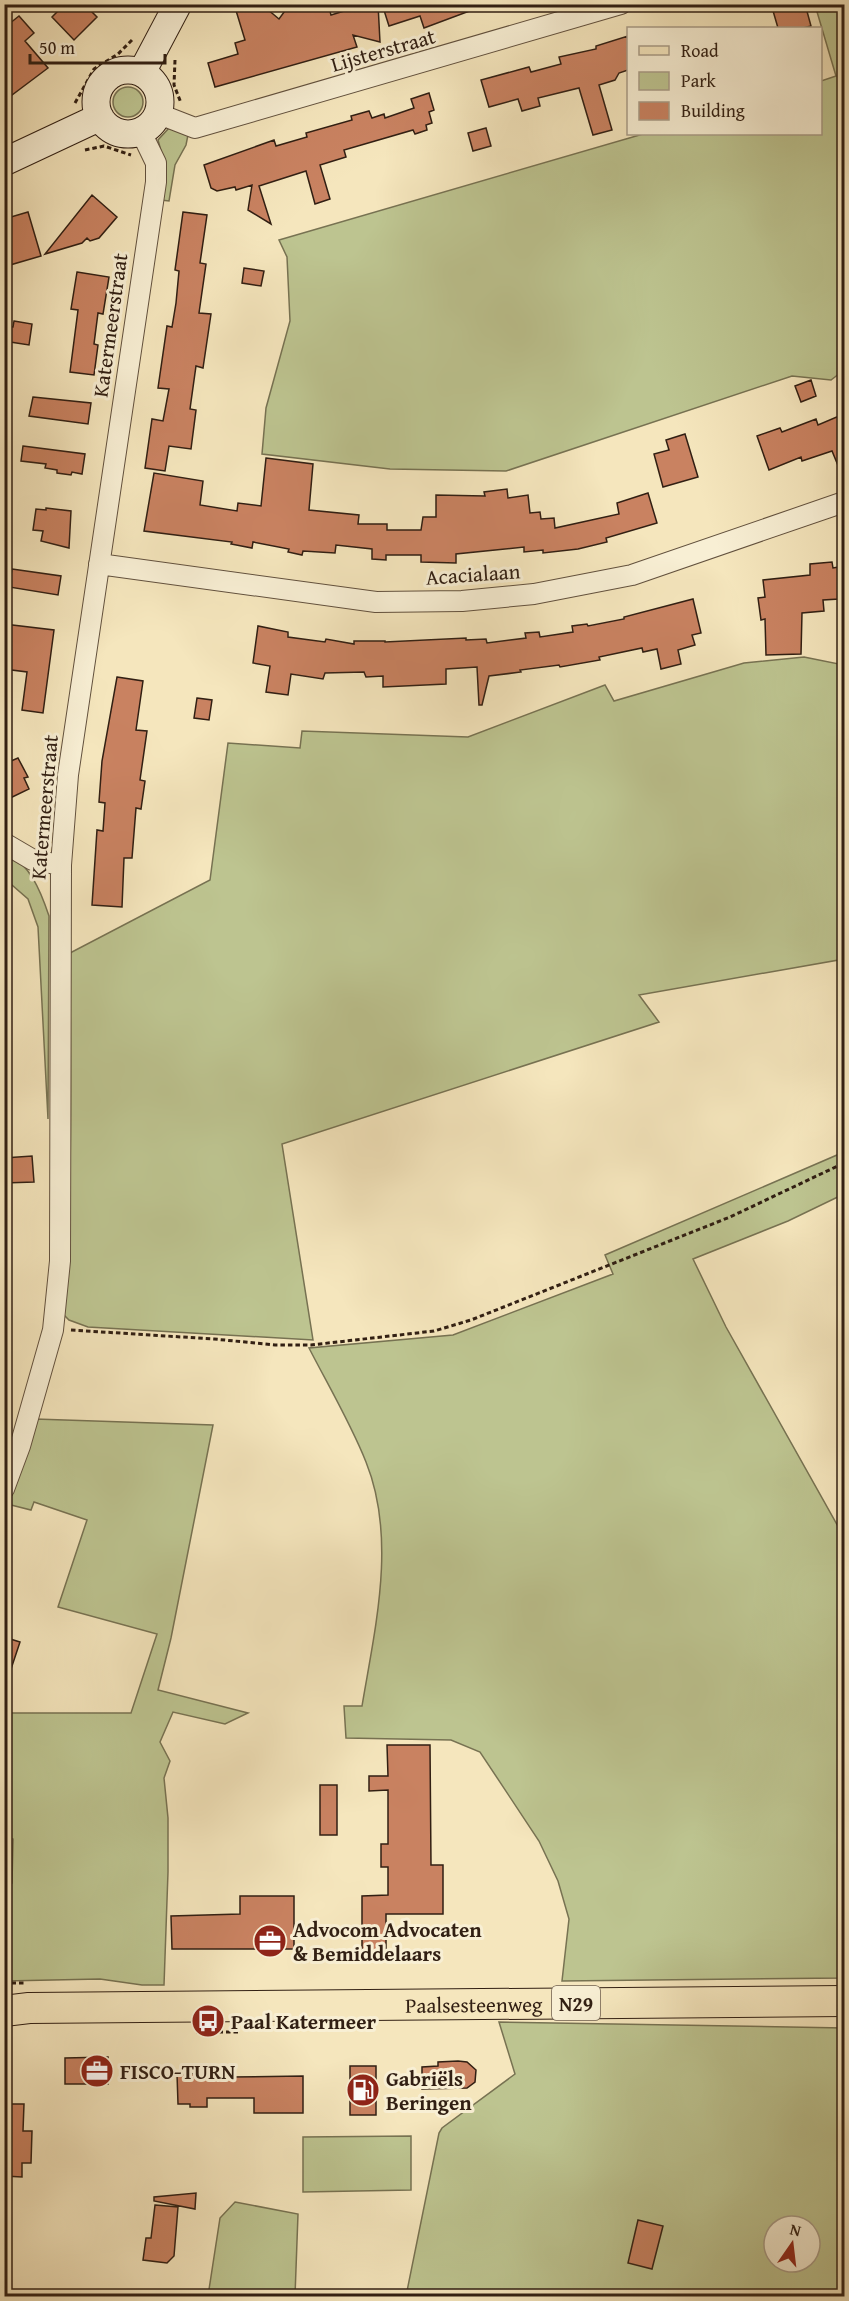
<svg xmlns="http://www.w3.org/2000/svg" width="849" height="2301" viewBox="0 0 849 2301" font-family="'Gentium Book Plus',serif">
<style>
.green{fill:#bdc490;stroke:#777252;stroke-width:1.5;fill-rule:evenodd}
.building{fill:#c98261;stroke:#311f13;stroke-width:1.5}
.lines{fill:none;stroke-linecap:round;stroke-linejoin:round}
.street-casing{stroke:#62513e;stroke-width:22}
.secondary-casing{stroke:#311f13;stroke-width:29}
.primary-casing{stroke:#311f13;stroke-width:32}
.path{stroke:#311f13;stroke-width:3;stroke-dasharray:4.5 3;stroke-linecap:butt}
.street{stroke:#f8efd4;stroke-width:20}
.secondary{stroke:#f8efd4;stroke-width:27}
.primary{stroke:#f5e6bd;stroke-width:30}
.labels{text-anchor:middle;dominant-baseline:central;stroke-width:6;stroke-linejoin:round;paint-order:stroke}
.shield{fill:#f8efd4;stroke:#6d5d4d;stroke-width:1.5}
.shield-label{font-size:20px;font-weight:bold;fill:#311f13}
.street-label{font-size:21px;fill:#311f13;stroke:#f8efd4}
.poi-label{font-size:21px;font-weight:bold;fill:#311f13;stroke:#f8efd4;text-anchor:start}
</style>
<rect width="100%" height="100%" fill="#f5e6bd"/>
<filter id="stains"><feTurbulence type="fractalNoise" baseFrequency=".00333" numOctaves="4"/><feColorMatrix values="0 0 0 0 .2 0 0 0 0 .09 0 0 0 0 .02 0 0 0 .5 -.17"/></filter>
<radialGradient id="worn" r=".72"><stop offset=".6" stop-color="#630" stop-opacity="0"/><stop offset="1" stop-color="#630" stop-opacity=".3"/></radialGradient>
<path class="green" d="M 815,5 L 844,5 L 844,370 L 831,380 L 792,376 L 506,471 L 390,469 L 262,454 L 266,408 L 290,321 L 287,257 L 279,240 L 643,134 L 820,134 L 821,81 L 836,76 Z
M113 102a15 15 0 1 1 30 0a15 15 0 1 1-30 0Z
M 169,128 L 188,135 L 186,145 L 175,165 L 169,201 L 161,200 L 163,158 L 158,140 Z
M 804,657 L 844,665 L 844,959 L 639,995 L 659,1022 L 282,1144 L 313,1340 L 88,1327 L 69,1320 L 62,1313 C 74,1194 70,1073 70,953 L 210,880 L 228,743 L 300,748 L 302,731 L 468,737 L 605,685 L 614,701 L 744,663 Z
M 5,851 C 30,865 40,889 49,916 L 48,1119 L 38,927 L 28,899 L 5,879 Z
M 844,1152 L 844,1194 L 788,1221 L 693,1259 L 726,1327 L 844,1537 L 844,1978 L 562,1981 L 569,1919 L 558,1881 L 539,1841 L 480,1752 L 451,1740 L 346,1738 L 344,1706 L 362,1706 C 375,1628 397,1539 366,1462 C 351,1424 328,1385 309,1348 L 453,1335 L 613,1274 L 605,1255 Z
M 35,1419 L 213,1425 L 171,1638 L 158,1690 L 248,1713 L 225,1724 L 173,1712 L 160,1742 L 170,1761 L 164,1778 L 168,1818 L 168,1872 L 164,1985 L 142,1985 L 100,1979 L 5,1981 L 5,1884 L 12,1883 L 13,1839 L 5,1837 L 4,1713 L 131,1713 L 157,1634 L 58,1607 L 87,1520 L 34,1502 L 31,1510 L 7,1504 Z
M 499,2022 L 844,2028 L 844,2296 L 406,2296 L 439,2133 L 442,2128 L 515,2074 ZM 774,2226 L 810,2226 L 810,2262 L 774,2262 Z
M 411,2136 L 411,2190 L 303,2192 L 303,2137 Z
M 235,2202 L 298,2214 L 295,2296 L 208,2296 L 220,2218 Z"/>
<path class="building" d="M 65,4 L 84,4 L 97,17 L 74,40 L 52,17 Z
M 234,4 L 261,4 L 279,19 L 290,4 L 328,4 L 331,15 L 367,4 L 378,4 L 380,42 L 353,35 L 357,47 L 215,87 L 208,63 L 238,54 L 235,43 L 245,40 Z
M 382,4 L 483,4 L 483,6 L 424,28 L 420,16 L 389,26 Z
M 771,4 L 805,4 L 811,26 L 803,28 L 778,28 Z
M 19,16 L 34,33 L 25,41 L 48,68 L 4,101 L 4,28 Z
M 628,36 L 628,70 L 619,73 L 615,80 L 599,85 L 612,130 L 593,135 L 579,88 L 538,98 L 540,106 L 522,111 L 518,99 L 489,107 L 481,80 L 529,67 L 531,72 L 561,64 L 559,57 L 596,49 L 596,46 Z
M 429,93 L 434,110 L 429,112 L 432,123 L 426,125 L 427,130 L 415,134 L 413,130 L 344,150 L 346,157 L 320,165 L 330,199 L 315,204 L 306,171 L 259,186 L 271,224 L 248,210 L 252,185 L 236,190 L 235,187 L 217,191 L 211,188 L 204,165 L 274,140 L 276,146 L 307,137 L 306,133 L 352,120 L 351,116 L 369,111 L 372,118 L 384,114 L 385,118 L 414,108 L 411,99 Z
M 486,128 L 491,146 L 473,151 L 468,133 Z
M 92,195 L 117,217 L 99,238 L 90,241 L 87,238 L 82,243 L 45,254 Z
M 28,212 L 41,256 L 10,265 L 4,246 L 4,219 Z
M 183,212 L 207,215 L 200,263 L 206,264 L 199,313 L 211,314 L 203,368 L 196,366 L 190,409 L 196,410 L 191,449 L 169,446 L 165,471 L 145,468 L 152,419 L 163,421 L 169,389 L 158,388 L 167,326 L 172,327 L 176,303 L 179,271 L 175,270 Z
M 244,268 L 264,271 L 261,286 L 242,283 Z
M 77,272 L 109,277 L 103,314 L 98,313 L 94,344 L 98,345 L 94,375 L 70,372 L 78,310 L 71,309 Z
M 14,321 L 32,324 L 29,345 L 4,341 L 4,326 L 13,327 Z
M 811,380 L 816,396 L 801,402 L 795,386 Z
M 33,397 L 91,403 L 88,424 L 29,416 Z
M 839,416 L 844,431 L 844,480 L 832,451 L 802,461 L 801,457 L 769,470 L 757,436 L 780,428 L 782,432 L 816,419 L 818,425 Z
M 685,434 L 698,477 L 663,487 L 654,454 L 669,450 L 666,440 Z
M 23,446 L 85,454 L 82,474 L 72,472 L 71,475 L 57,473 L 57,470 L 45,468 L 46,464 L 21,461 Z
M 266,458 L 313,464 L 309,510 L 359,515 L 358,524 L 387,524 L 387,530 L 421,530 L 423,517 L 436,517 L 436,495 L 485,496 L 484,492 L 507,489 L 508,498 L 528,495 L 530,513 L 540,512 L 541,519 L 554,518 L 555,528 L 619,514 L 617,503 L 648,493 L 657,523 L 606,538 L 607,542 L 578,549 L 543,553 L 543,550 L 524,552 L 524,547 L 456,554 L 456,563 L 421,562 L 421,555 L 386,555 L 386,560 L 372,559 L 372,549 L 336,545 L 335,553 L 303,551 L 302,555 L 288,552 L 289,549 L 253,542 L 252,548 L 231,544 L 232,542 L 144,531 L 154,473 L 203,481 L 200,505 L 237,511 L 238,503 L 261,506 Z
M 46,508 L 71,511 L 69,548 L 41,541 L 43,531 L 33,530 L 36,509 L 46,510 Z
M 832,562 L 833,568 L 839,567 L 839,599 L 823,600 L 824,611 L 802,613 L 801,654 L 766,655 L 765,619 L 761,620 L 758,598 L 765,597 L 763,580 L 810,575 L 810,564 Z
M 12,569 L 61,576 L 58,595 L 9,587 Z
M 693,599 L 701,633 L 692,635 L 695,645 L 678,650 L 681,664 L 661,669 L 657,649 L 643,652 L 642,648 L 599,657 L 600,660 L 560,667 L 559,665 L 520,670 L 521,672 L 489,676 L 482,705 L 479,705 L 477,667 L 446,669 L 446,684 L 383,687 L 383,676 L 366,677 L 364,672 L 325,673 L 323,679 L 291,674 L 288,695 L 266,692 L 270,666 L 253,663 L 258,626 L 288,632 L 288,637 L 325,642 L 326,639 L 354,644 L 354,641 L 385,641 L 385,642 L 466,638 L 466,640 L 486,639 L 487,643 L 526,638 L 525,633 L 539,632 L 540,637 L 573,632 L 572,626 L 587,624 L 588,626 L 624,619 L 624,617 Z
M 4,624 L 54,630 L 43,713 L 22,710 L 27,672 L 4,669 Z
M 117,677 L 143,681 L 136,730 L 147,731 L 140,780 L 145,781 L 141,809 L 136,808 L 132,858 L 124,858 L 122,907 L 92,905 L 97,830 L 103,831 L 105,803 L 99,802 L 102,761 Z
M 197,698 L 212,700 L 209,720 L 194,718 Z
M 18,758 L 28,777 L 24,778 L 29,789 L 4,801 L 4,764 Z
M 32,1156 L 34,1182 L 4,1183 L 4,1158 Z
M 4,1637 L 20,1642 L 7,1681 L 4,1681 Z
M 387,1745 L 430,1745 L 431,1865 L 443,1865 L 443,1914 L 386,1914 L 386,1951 L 381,1955 L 362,1956 L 362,1896 L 388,1895 L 388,1867 L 381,1867 L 381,1844 L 388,1844 L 388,1790 L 369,1791 L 369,1776 L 388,1776 Z
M 320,1785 L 337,1785 L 337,1835 L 320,1835 Z
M 240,1896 L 294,1896 L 294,1949 L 172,1949 L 171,1916 L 240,1914 Z
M 108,2057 L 108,2084 L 65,2084 L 65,2058 Z
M 458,2061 L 467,2062 L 476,2070 L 475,2082 L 467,2088 L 422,2089 L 422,2067 L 438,2066 L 438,2062 Z
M 350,2066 L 376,2066 L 376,2115 L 350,2115 Z
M 230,2073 L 230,2077 L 303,2076 L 303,2113 L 254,2113 L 254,2098 L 207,2098 L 207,2107 L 190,2107 L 190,2104 L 178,2104 L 177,2074 Z
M 4,2104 L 24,2104 L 23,2131 L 32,2131 L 31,2163 L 22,2163 L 22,2177 L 4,2176 Z
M 196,2193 L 195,2209 L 154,2201 L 154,2197 Z
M 155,2205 L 178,2207 L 174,2256 L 167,2263 L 143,2260 L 146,2238 L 151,2238 Z
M 638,2220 L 663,2226 L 652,2269 L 628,2263 Z"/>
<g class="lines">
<g class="street-casing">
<path id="street" d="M 159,114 L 195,128 L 621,4
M 99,564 L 376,602 L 462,601 L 534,594 L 632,575 L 844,502
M 4,843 L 33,860 L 61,865
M 4,1489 L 20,1446 L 53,1330 L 60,1261 L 61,865 L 68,775 L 156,182 L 156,163 L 141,132"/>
</g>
<g class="secondary-casing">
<path id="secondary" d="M96 102a32 32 0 1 1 64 0a32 32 0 1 1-64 0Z
M 142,72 L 178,4
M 4,162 L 100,117"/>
</g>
<g class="primary-casing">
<g id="primary">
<path id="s1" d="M 4,2011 L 29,2008 L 844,2001"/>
</g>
</g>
<path class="path" d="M 175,60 L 174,85 L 181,103
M 75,103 L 94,69 L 118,54 L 133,39
M 85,150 L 104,146 L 131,155
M 71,1330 L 214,1339 L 275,1345 L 311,1345 L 434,1331 L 471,1320 L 730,1217 L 844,1163
M 4,1983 L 24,1983
M 196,2032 L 241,2032"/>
<use href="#street" class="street"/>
<use href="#secondary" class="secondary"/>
<use href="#primary" class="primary"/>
</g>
<defs>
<g id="office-disc" transform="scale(1.725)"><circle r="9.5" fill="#8f2418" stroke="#f8efd4"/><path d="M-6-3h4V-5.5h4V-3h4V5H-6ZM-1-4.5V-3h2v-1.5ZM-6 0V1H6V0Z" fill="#fff"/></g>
<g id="bus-disc" transform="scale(1.725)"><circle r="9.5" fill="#8f2418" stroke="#f8efd4"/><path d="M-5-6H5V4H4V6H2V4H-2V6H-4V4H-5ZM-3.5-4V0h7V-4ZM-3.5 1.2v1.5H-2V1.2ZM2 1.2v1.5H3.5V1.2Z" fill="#fff"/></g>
<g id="fuel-disc" transform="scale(1.725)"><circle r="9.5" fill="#8f2418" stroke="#f8efd4"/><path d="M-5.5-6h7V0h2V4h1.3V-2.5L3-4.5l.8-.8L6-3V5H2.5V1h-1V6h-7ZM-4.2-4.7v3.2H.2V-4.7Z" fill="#fff"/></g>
</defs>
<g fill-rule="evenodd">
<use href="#office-disc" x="270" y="1941"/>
<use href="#bus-disc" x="208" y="2021"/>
<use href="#office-disc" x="97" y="2071"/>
<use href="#fuel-disc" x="363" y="2090"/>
</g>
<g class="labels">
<rect class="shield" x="552" y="1986" width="48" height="34" rx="4.5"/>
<g class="shield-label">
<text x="576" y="2003">N29</text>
</g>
<g class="street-label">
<text transform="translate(383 50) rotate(-16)">Lijsterstraat</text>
<text transform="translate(110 325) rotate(-82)">Katermeerstraat</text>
<text transform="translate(473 574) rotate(-4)">Acacialaan</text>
<text transform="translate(44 807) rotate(-85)">Katermeerstraat</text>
<text stroke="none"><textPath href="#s1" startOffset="470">Paalsesteenweg</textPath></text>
</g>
<g class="poi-label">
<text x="293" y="1929">Advocom Advocaten<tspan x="293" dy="24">&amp; Bemiddelaars</tspan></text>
<text x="231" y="2021">Paal Katermeer</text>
<text x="120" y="2071">FISCO-TURN</text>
<text x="386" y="2078">Gabriëls<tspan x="386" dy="24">Beringen</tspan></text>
</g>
</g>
<rect width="849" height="2301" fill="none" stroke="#f5e6bd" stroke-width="24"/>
<rect x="6" y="6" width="837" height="2289" fill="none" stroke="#311f13" stroke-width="3"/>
<rect x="12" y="12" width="825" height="2277" fill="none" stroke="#311f13" stroke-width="1.5"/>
<rect x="627" y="27" width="195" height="108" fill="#f8efd4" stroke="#a89c87" stroke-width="1.5"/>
<rect x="639" y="46" width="30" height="9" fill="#f5e6bd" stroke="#a89c87" stroke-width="1.5"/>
<text x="681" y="57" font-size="18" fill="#311f13">Road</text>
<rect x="639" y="72" width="30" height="18" fill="#bdc490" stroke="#a89c87" stroke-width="1.5"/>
<text x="681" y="87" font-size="18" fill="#311f13">Park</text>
<rect x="639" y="102" width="30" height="18" fill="#c98261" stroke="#a89c87" stroke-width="1.5"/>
<text x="681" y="117" font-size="18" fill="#311f13">Building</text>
<g transform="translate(792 2244) rotate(14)"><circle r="28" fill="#f8efd4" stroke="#a89c87" stroke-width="1.5"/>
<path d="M0-4.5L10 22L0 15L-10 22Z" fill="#8f2418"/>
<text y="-9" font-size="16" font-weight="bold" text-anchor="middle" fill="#311f13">N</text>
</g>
<path d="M30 54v9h135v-9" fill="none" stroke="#311f13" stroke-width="3"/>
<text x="39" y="54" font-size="18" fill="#311f13" stroke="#f8efd4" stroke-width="4.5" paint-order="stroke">50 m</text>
<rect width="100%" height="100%" filter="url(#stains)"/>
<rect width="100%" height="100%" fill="url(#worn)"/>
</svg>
